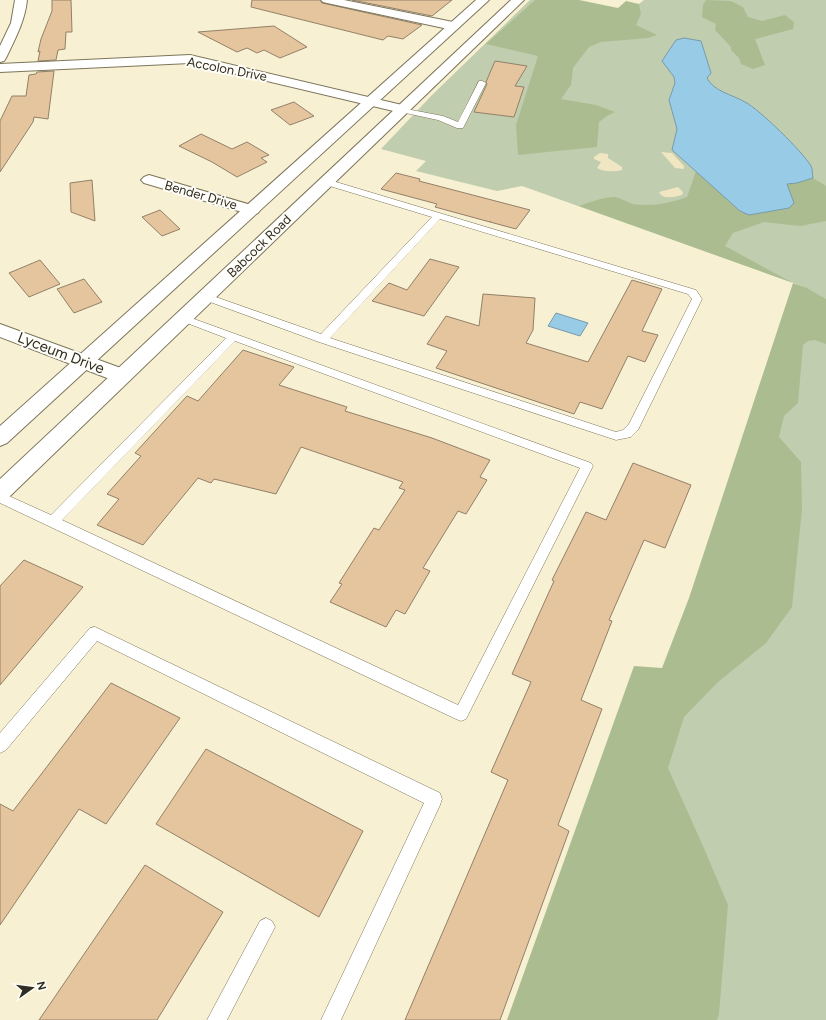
<svg xmlns="http://www.w3.org/2000/svg" width="826" height="1020" viewBox="0 0 826 1020" font-family="Figtree,sans-serif">
<style>
.green{fill:#c1cdaf}
.forest{fill:#abbd90}
.sand{fill:#f0e6c1}
.water{fill:#98cbe5;stroke:#789baa}
.building{fill:#e5c59d;stroke:#928069}
.lines{fill:none;stroke-linecap:round;stroke-linejoin:round}
.lane-casing{stroke:#7d765b;stroke-width:1}
.street-casing{stroke:#7d765b;stroke-width:2}
.primary-casing{stroke:#7d765b;stroke-width:2}
.lane{fill:#fff;fill-rule:evenodd}
.street{fill:#fff;fill-rule:evenodd}
.primary{fill:#fff;fill-rule:evenodd}
.labels{text-anchor:middle;dominant-baseline:central;stroke-width:4;stroke-linejoin:round;paint-order:stroke}
.far-street-label{font-size:13px;fill:#2f2c21;stroke:#fefdf7}
.street-label{font-size:15px;fill:#2f2c21;stroke:#fefdf7}
</style>
<rect width="100%" height="100%" fill="#f8f0d2"/>
<path class="green" d="M 530,0 L 538,0 L 621,18 L 644,0 L 826,0 L 826,1020 L 563,1020 L 805,287 L 522,186 L 497,191 L 416,171 L 426,161 L 381,149 L 432,95 Z"/>
<path class="forest" d="M 535,0 L 579,0 L 618,8 L 626,1 L 639,4 L 641,14 L 636,25 L 657,35 L 648,38 L 601,42 L 589,47 L 573,68 L 571,85 L 561,99 L 596,105 L 615,112 L 607,116 L 599,122 L 597,147 L 518,155 L 516,125 L 538,56 L 486,44 Z
M 706,0 L 731,1 L 743,7 L 748,17 L 762,21 L 785,15 L 794,22 L 793,29 L 755,39 L 765,65 L 753,69 L 741,64 L 739,58 L 731,50 L 731,47 L 715,30 L 716,24 L 702,17 L 703,5 Z
M 696,171 L 740,211 L 749,215 L 789,208 L 794,203 L 787,184 L 797,183 L 813,178 L 826,186 L 826,221 L 800,226 L 764,222 L 733,233 L 725,246 L 793,283 L 805,287 L 826,299 L 826,344 L 815,340 L 808,341 L 803,345 L 798,403 L 784,416 L 779,437 L 801,462 L 802,509 L 792,607 L 766,643 L 718,682 L 684,717 L 668,768 L 703,846 L 728,905 L 719,1014 L 717,1020 L 507,1020 L 634,666 L 662,668 L 689,598 L 793,283 L 579,206 C 590,202 604,197 615,197 C 621,198 627,202 633,204 C 650,207 671,203 687,197 Z"/>
<path class="sand" d="M 661,152 L 672,153 L 684,166 L 684,169 L 675,168 Z
M 600,153 L 608,154 L 608,158 L 622,167 L 622,170 C 614,172 604,172 597,168 L 601,162 L 594,159 L 594,157 Z
M 678,187 L 683,192 L 682,195 C 674,197 663,200 659,192 Z"/>
<path class="water" d="M 684,38 L 701,41 L 711,73 L 707,78 C 713,91 733,95 745,102 C 759,109 803,152 811,166 C 813,169 812,175 813,178 L 797,183 L 787,184 L 794,203 L 789,208 L 749,215 L 740,211 L 672,150 L 677,129 L 669,100 L 675,83 L 674,77 L 662,61 L 676,40 Z
M 556,313 L 588,323 L 580,336 L 548,326 Z"/>
<path class="building" d="M 52,0 L 71,0 L 72,32 L 66,32 L 65,49 L 58,50 L 56,60 L 38,61 L 40,51 L 38,52 L 41,39 L 52,11 Z
M 252,0 L 320,0 L 322,3 L 327,4 L 422,25 L 403,39 L 388,36 L 383,40 L 251,7 Z
M 352,0 L 452,0 L 432,16 Z
M 274,26 L 307,47 L 280,58 L 264,50 L 257,53 L 247,48 L 237,52 L 198,32 Z
M 495,61 L 527,66 L 515,86 L 524,87 L 514,117 L 474,112 L 487,84 L 486,82 Z
M 54,71 L 48,119 L 34,117 L 33,122 L 0,172 L 0,121 L 12,96 L 26,96 L 29,75 L 36,74 L 37,72 Z
M 294,102 L 314,116 L 290,125 L 271,110 Z
M 201,134 L 232,149 L 247,142 L 269,155 L 261,158 L 267,162 L 237,177 L 212,162 L 179,146 Z
M 396,173 L 420,179 L 419,181 L 530,210 L 516,229 L 490,222 L 491,221 L 490,222 L 435,207 L 437,204 L 381,189 Z
M 92,180 L 95,221 L 71,212 L 70,183 Z
M 160,210 L 180,229 L 162,236 L 142,217 Z
M 430,259 L 459,267 L 424,316 L 372,301 L 389,283 L 407,290 Z
M 40,260 L 60,284 L 29,297 L 9,273 Z
M 84,279 L 102,302 L 74,313 L 57,289 Z
M 632,280 L 662,289 L 642,331 L 658,335 L 645,362 L 628,356 L 602,409 L 580,402 L 574,414 L 436,368 L 447,351 L 427,344 L 446,316 L 479,326 L 483,294 L 535,298 L 533,330 L 526,343 L 588,362 Z
M 243,350 L 294,367 L 279,385 L 347,407 L 345,411 L 432,438 L 490,460 L 480,477 L 487,480 L 466,514 L 458,511 L 423,568 L 430,571 L 405,614 L 396,610 L 386,627 L 330,602 L 342,584 L 339,583 L 374,528 L 379,530 L 405,490 L 399,488 L 403,482 L 301,447 L 276,494 L 214,479 L 211,483 L 198,478 L 143,545 L 97,525 L 119,499 L 107,494 L 141,456 L 135,453 L 187,396 L 198,401 Z
M 633,463 L 691,485 L 665,548 L 644,540 L 609,620 L 612,621 L 581,700 L 602,709 L 558,825 L 569,831 L 500,1020 L 405,1020 L 508,780 L 491,772 L 531,682 L 512,674 L 554,581 L 552,580 L 586,512 L 606,520 Z
M 24,560 L 83,587 L 0,685 L 0,586 Z
M 111,683 L 180,718 L 106,824 L 79,809 L 0,925 L 0,804 L 13,811 Z
M 206,749 L 363,831 L 319,917 L 156,824 Z
M 145,865 L 223,912 L 157,1020 L 39,1020 Z"/>
<g class="lines">
<g class="lane-casing">
<path id="lane" d="M 479,81 L 482,81 L 486,83 L 463,128 L 457,128 L 438,120 L 401,112 L 397,110 L 401,108 L 443,116 L 458,122 Z
M 326,179 L 696,290 L 702,299 L 638,430 L 631,437 L 616,440 L 319,342 L 202,299 L 201,297 L 202,295 L 210,295 L 321,334 L 432,217 L 323,184 L 322,182 L 323,180 ZM 440,219 L 688,294 L 692,299 L 629,424 L 623,430 L 616,432 L 330,338 Z
M 183,315 L 591,463 L 593,466 L 466,719 L 461,721 L 456,719 L 0,503 L 0,492 L 51,515 L 226,338 L 179,320 L 178,318 L 179,316 ZM 235,341 L 580,468 L 458,705 L 62,520 Z
M 95,627 L 440,793 L 442,799 L 440,805 L 341,1020 L 321,1020 L 424,803 L 97,641 L 6,750 L 0,753 L 0,733 L 90,628 Z
M 266,918 L 272,921 L 275,927 L 227,1020 L 207,1020 L 260,921 Z"/>
</g>
<g class="street-casing">
<path id="street" d="M 15,0 L 27,0 C 25,21 15,39 6,58 L 4,61 L 0,62 L 0,46 L 11,23 Z
M 321,0 L 344,0 L 453,22 L 457,23 L 459,26 L 457,29 L 453,30 L 327,3 L 323,2 Z
M 190,55 L 402,105 L 407,106 L 409,109 L 407,112 L 402,113 L 190,63 L 0,72 L 0,64 Z
M 149,175 L 258,207 L 260,210 L 258,213 L 252,215 L 144,183 L 141,180 L 144,177 Z
M 0,324 L 129,371 L 132,376 L 129,381 L 122,383 L 115,381 L 0,337 Z"/>
</g>
<g class="primary-casing">
<path id="primary" d="M 476,0 L 489,0 L 7,443 L 0,446 L 0,426 Z
M 511,0 L 524,0 L 8,498 L 0,500 L 0,479 Z"/>
</g>
<use href="#lane" class="lane"/>
<use href="#street" class="street"/>
<use href="#primary" class="primary"/>
</g>
<g class="labels">
<g class="far-street-label">
<text transform="translate(227 69) rotate(11)">Accolon Drive</text>
<text transform="translate(201 195) rotate(16)">Bender Drive</text>
<text transform="translate(259 246) rotate(-44)">Babcock Road</text>
</g>
<g class="street-label">
<text transform="translate(61 353) rotate(21)">Lyceum Drive</text>
</g>
</g>
<g transform="translate(32 988) rotate(76)" stroke="#fefdf7" stroke-width="3" paint-order="stroke">
<path d="M0-3L7 15L0 10L-7 15Z" fill="#2f2c21"/>
<text y="-6" font-size="11" font-weight="bold" text-anchor="middle" fill="#2f2c21">N</text>
</g>
</svg>
